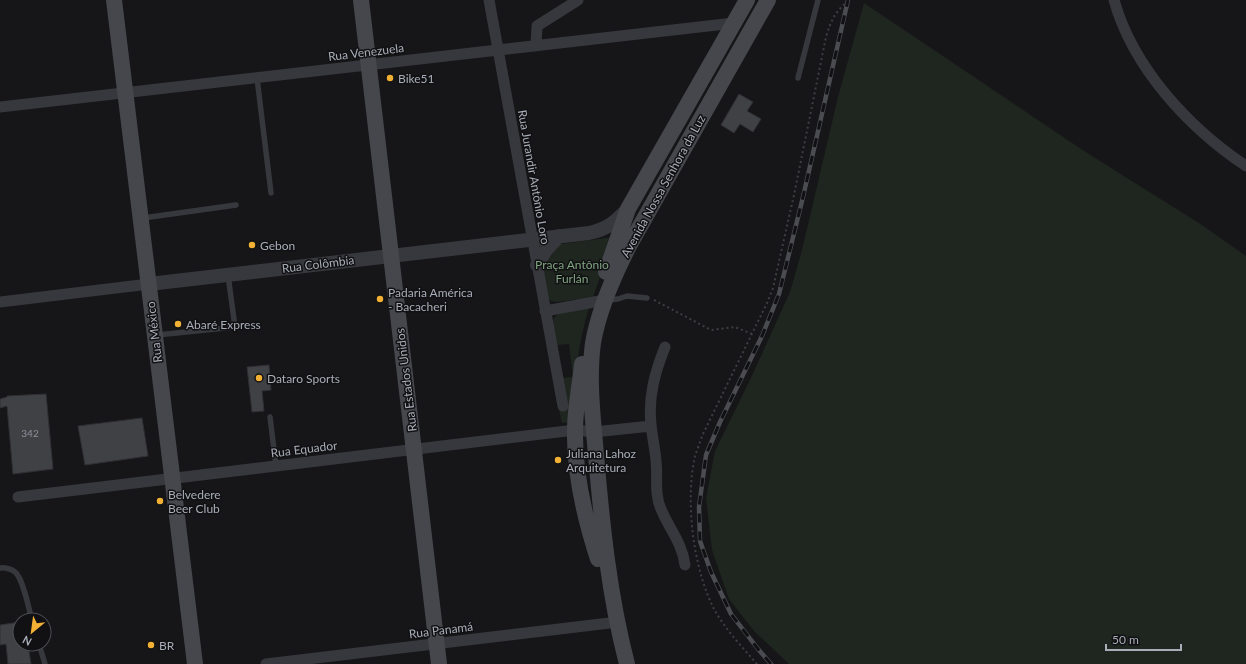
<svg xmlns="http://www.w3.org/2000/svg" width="1246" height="664" viewBox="0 0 1246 664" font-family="Lato,sans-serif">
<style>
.green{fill:#1e261f}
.building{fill:#404145;stroke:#303034}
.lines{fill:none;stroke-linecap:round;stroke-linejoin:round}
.path{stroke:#3d3f44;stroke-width:2;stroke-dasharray:2 3;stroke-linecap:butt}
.service{stroke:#37383d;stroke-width:5.5}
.minor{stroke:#37383d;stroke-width:11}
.tertiary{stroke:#37383d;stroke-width:14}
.secondary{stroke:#45474d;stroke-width:16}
.rail-casing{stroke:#4a4c52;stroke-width:4.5}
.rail{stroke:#111113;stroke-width:3;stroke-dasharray:9;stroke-linecap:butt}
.poi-dot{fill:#f2b134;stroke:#111113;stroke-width:1.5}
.labels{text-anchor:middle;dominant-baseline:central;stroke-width:3;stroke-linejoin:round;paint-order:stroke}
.number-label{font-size:10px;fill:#8e929b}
.street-label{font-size:12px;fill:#a8adb8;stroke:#111113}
.poi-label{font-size:12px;fill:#a8adb8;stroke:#111113;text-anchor:start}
.park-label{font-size:12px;fill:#7fa381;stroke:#111113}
</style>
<rect width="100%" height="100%" fill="#161618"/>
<path class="green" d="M 864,3 L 1084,151 L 1202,225 L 1246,256 L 1246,664 L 789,664 L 754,631 L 729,599 L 712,550 L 706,498 L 715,451 L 750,380 L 790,292 L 802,250 L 838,97 Z
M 614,237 L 593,297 L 557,302 L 551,301 L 547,297 L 543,272 L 543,265 L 547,256 L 561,244 Z
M 589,308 C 577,345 575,384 571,422 L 562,423 L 559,410 L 567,409 L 561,378 L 573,377 L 569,344 L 557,345 C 555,339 552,329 553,323 C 554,308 578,309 589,308 Z"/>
<path class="building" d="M 739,94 L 753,102 L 747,111 L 761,119 L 753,132 L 740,124 L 734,133 L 721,125 Z
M 269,365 L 271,390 L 262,391 L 264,411 L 252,412 L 247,367 Z
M 46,394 L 53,469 L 13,474 L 7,406 L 0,408 L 0,399 L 7,397 L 7,396 Z
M 142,418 L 148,456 L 85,465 L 78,426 Z
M 20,622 L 20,644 L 28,644 L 31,664 L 8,664 L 6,644 L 0,645 L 0,625 Z"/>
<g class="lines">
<path class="path" d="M 654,300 L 711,330 L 735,327 L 752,334
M 757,664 C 742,647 725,629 714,609 C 693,568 685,501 695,456 C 697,450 700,443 702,436 L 767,303 L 773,288 L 794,195 L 826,37 C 831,20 835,12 849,0"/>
<path class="service" d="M 257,78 L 271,193
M 798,78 L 818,0
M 143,218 L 236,205
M 608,300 L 618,299 L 627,296 L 647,298
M 157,335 L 235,327 L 228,275
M 270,417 L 276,466
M 0,568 C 4,567 12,569 15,572 C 23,578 29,610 32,620
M 39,644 L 45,664"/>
<path class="minor" d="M 489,0 L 563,406
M 1114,0 C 1133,68 1189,128 1246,166
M 536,46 L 537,26 L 578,0
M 0,107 L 734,23
M 0,302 L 149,284
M 545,311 L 605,300
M 665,347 C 655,372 648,397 651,424 C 652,436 655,448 656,461 C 658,476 654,494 661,509 C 669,529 682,542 685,565
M 18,497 L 575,430 L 594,432 L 651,426
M 266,664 L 618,622"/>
<path class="tertiary" d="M 537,265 L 546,250 L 559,236
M 149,284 L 589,233 C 608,229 615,222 628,209"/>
<path class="secondary" d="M 114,0 L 195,664
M 361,0 L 439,664
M 606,272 L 628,209 L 747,0
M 582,364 C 580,386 575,408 575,430 C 574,474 585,519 598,559
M 627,664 C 609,595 602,525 596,455 C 593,418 588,380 593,343 C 599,308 614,275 630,244 L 768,0"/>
<g class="rail-casing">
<path id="rail" d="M 771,664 L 758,649 L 731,614 L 711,572 L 700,541 L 699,507 L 706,455 L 720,422 L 762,336 L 779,294 L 803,197 L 848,0"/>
</g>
<use href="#rail" class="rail"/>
</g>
<g class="poi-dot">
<circle cx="390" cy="78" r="4"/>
<circle cx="252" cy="245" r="4"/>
<circle cx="380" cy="299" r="4"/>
<circle cx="178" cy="324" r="4"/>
<circle cx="259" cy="378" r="4"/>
<circle cx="558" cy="460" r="4"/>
<circle cx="160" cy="501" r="4"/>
<circle cx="151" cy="645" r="4"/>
</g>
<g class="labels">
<g class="number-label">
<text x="30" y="433">342</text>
</g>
<g class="street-label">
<text transform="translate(366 52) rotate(-7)">Rua Venezuela</text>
<text transform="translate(534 177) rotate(80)">Rua Jurandir Antônio Loro</text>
<text transform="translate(663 186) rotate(-61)">Avenida Nossa Senhora da Luz</text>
<text transform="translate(318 264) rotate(-7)">Rua Colômbia</text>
<text transform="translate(154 332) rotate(-97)">Rua México</text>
<text transform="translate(406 380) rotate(-97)">Rua Estados Unidos</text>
<text transform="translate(304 449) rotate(-7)">Rua Equador</text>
<text transform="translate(441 630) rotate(-7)">Rua Panamá</text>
</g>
<g class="poi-label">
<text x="398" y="78">Bike51</text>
<text x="260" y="245">Gebon</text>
<text x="388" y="292">Padaria América<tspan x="388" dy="14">- Bacacheri</tspan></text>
<text x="186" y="324">Abaré Express</text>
<text x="267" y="378">Dataro Sports</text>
<text x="566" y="453">Juliana Lahoz<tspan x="566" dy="14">Arquitetura</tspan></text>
<text x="168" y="494">Belvedere<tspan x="168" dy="14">Beer Club</tspan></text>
<text x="159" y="645">BR</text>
</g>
<g class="park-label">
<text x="572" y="264">Praça Antônio<tspan x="572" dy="14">Furlán</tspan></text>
</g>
</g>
<g transform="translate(32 632) rotate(209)"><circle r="19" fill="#111113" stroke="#4d4f55"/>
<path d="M0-3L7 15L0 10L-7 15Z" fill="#f2b134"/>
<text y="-6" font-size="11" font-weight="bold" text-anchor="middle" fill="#a8adb8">N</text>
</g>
<path d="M1106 644v6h75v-6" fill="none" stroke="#a8adb8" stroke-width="2"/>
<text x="1112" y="644" font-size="12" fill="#a8adb8" stroke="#111113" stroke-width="3" paint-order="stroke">50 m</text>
</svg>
